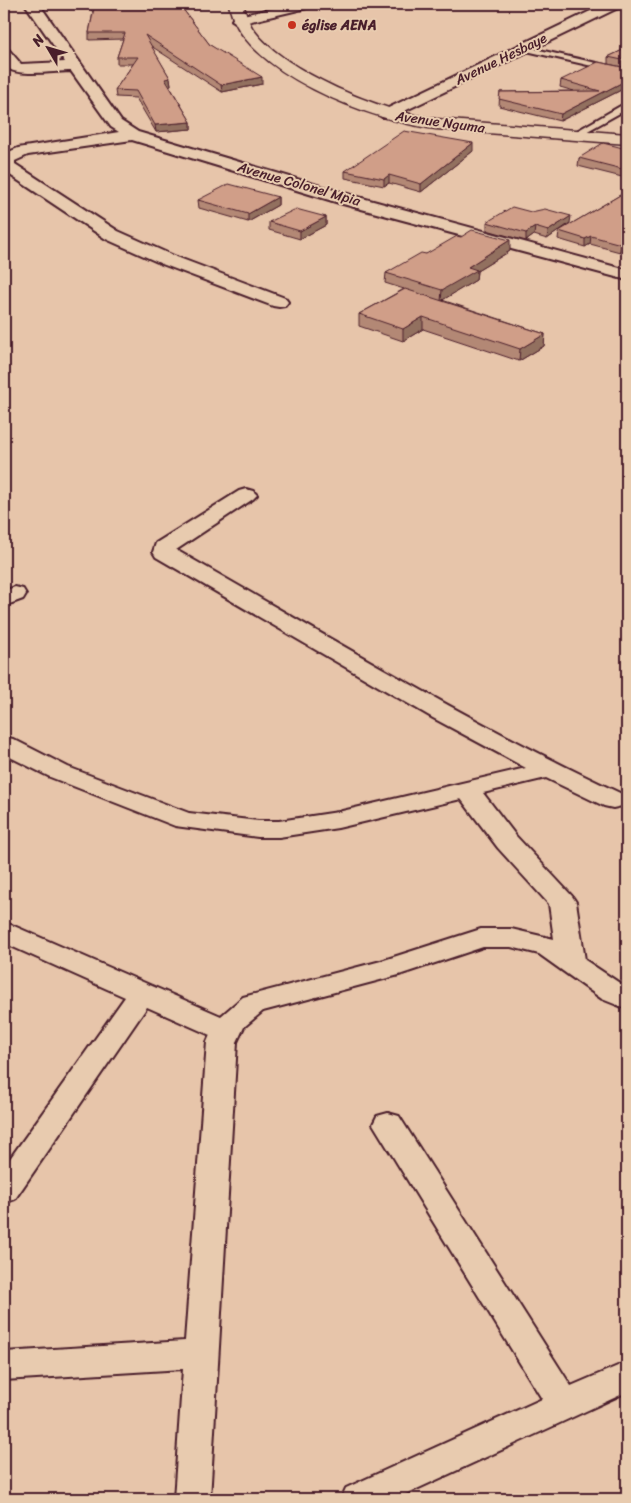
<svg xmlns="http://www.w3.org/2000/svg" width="631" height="1503" viewBox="0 0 631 1503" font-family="Sriracha,sans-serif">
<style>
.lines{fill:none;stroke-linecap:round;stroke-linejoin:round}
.service-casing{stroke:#4a1f2b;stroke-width:4}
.minor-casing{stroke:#4a1f2b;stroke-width:4}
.primary-casing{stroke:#4a1f2b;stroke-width:3}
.service{fill:#e8cbaf;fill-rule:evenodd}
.minor{fill:#e8cbaf;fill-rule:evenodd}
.primary{fill:#e8cbaf;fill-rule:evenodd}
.wall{fill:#b38875;stroke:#4a1f2b}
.shaded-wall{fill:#926f5f;stroke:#4a1f2b}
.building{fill:#d09e88;stroke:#4a1f2b}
.poi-dot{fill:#c8321e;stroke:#e8cbaf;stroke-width:2}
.labels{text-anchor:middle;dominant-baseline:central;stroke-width:4;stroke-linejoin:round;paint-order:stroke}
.far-poi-label{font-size:14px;font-weight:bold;fill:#4a1f2b;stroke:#e8cbaf;text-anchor:start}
.far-street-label{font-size:14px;fill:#4a1f2b;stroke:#e8cbaf}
</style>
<rect width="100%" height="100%" fill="#e7c5aa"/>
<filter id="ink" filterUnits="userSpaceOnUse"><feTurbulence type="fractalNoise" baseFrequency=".02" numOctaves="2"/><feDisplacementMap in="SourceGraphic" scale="10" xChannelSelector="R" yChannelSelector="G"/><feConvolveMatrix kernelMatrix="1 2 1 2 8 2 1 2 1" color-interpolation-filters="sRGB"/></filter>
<g filter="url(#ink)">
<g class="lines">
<g class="service-casing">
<path id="service" d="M 522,46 L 627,70 L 627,74 L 522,50 Z
M 624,104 L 627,104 L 627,109 L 575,138 L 568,136 Z"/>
</g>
<g class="minor-casing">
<path id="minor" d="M 25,4 L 39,4 L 121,121 L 138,132 L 351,195 L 627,270 L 627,280 L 339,203 L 132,140 L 28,155 L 15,161 L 15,164 L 118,231 L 174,256 L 285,298 L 288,302 L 285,306 L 279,307 L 273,306 L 162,264 L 106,239 L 4,171 L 4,154 L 18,148 L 119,132 L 111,127 L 71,71 C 57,71 18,77 8,68 C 2,63 4,55 4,49 L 9,50 L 21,64 L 65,62 Z
M 293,4 L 313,4 L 311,7 L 239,24 L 232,20 L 234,17 Z
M 605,4 L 622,4 L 620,7 L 392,117 L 382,117 L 379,114 L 382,111 Z
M 246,489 L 253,491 L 257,495 L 253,499 L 176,550 C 324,634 468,722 622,794 L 626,800 L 622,806 L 613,808 L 604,806 L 546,778 L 483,793 L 516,836 L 572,896 L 576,902 L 585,960 L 627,988 L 627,1009 L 602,999 L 539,954 L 511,947 L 483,947 L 399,975 L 263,1011 L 244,1027 L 237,1042 L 210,1499 L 174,1499 L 183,1369 L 4,1380 L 4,1352 L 185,1341 L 207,1042 L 210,1035 L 147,1007 L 15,1199 L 4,1203 L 4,1167 L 125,997 L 4,943 L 4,923 L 14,926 L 221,1016 L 243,997 L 381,961 L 481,929 L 511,929 L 554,939 L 549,904 L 498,848 L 461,799 L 338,828 L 279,837 L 258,837 L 175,826 L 50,777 L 4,754 L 4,737 L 13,739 L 68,767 L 189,813 L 258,821 L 279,821 L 338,812 L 526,768 L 433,718 L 156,557 L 153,552 L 156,543 L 239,491 Z
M 15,587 L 23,589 L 26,594 L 23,599 L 4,606 L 4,591 Z
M 388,1113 L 399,1116 L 571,1386 L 627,1362 L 627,1392 L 395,1499 L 341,1499 L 346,1488 L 542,1399 L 373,1124 L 377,1116 Z"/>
</g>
<g class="primary-casing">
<path id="primary" d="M 229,4 L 243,4 C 246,13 248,21 253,29 C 285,73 383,112 436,119 L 627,134 L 627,144 L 436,129 C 376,122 239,72 229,4 Z"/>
</g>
<use href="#service" class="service"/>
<use href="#minor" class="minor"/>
<use href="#primary" class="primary"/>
</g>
<path class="wall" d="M 86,4 L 179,4 L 210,45 L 262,84 L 222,92 L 151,46 L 170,78 L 171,85 L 169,85 L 191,122 L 191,129 L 156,132 L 136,98 L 116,97 L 115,90 L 133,64 L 117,64 L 117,57 L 123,39 L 89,40 L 89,33 L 93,12 Z
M 627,48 L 627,68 L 608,64 L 608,57 Z
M 627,68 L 627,87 L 560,121 L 499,106 L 500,92 L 574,91 L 560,87 L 561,80 Z
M 627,149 L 627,177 L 626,178 L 578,166 L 579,158 Z
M 473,151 L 421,192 L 389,183 L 384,186 L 345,178 L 345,171 Z
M 627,191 L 620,252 L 590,244 L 585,247 L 558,239 L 559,231 Z
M 278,197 L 278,205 L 248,222 L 199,208 L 198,200 Z
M 326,217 L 326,225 L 300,239 L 269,230 L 269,222 Z
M 487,222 L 570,223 L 547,239 L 534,235 L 526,241 L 487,230 Z
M 510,251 L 477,271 L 476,280 L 442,300 L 545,334 L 544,346 L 519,361 L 423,329 L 403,341 L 359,326 L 359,314 L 404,289 L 385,283 L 386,273 L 426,254 Z"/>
<path class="shaded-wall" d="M 279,4 L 290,4 L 279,5 Z
M 262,77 L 262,84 L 222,92 L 221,85 Z
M 170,78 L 171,85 L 165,86 L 165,79 Z
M 627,80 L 627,87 L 560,121 L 561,114 Z
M 191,122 L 191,129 L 156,132 L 155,125 Z
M 473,143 L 473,151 L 421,192 L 421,184 Z
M 389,175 L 389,183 L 384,186 L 384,179 Z
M 278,197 L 278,205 L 248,222 L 248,214 Z
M 571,216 L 570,223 L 547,239 L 548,231 Z
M 326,217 L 326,225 L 300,239 L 300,231 Z
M 535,227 L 534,235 L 526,241 L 526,233 Z
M 591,236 L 590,244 L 585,247 L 585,239 Z
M 510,240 L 510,251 L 477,271 L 476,280 L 441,301 L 442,290 L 468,267 Z
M 627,240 L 627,248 L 620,252 L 621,244 Z
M 423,317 L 423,329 L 403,341 L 403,329 Z
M 545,334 L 544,346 L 519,361 L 520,349 Z"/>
<path class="building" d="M 91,4 L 179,4 L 210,45 L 262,77 L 221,85 L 145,35 L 170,78 L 165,79 L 191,122 L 155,125 L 136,91 L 115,90 L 138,57 L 117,57 L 125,33 L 89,33 L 94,8 Z
M 627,48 L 627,61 L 608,57 Z
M 598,62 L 627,68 L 627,80 L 561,114 L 499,99 L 500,92 L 600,91 L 561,80 Z
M 404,131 L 473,143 L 421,184 L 389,175 L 384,179 L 345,171 Z
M 603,143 L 627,149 L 627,170 L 626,170 L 579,158 Z
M 229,184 L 278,197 L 248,214 L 198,200 Z
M 627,191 L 627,240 L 621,244 L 591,236 L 585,239 L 559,231 Z
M 512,207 L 531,212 L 545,209 L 571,216 L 548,231 L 535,227 L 526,233 L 487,222 Z
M 296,209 L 326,217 L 300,231 L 269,222 Z
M 472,230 L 510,240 L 468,267 L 477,270 L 442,290 L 386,273 L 421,253 L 426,254 L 457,236 L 461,237 Z
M 405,289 L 545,334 L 520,349 L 423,317 L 403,329 L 359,314 Z"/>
</g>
<circle class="poi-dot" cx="292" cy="25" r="5"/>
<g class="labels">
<g class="far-poi-label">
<text x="302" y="25">église AENA</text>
</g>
<g class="far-street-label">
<text transform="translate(501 59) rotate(-26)">Avenue Hesbaye</text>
<text transform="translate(440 122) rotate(8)">Avenue Nguma</text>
<text transform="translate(299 184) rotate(16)">Avenue Colonel Mpia</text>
</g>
</g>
<rect width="631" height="1503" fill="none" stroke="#e8cbaf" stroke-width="20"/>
<rect x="10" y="10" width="611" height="1483" fill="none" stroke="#4a1f2b" stroke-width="2" filter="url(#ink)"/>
<g transform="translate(48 48) rotate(308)" stroke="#e8cbaf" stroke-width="4" paint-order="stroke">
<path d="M0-4L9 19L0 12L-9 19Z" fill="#4a1f2b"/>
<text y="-8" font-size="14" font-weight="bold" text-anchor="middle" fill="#4a1f2b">N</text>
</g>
</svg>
